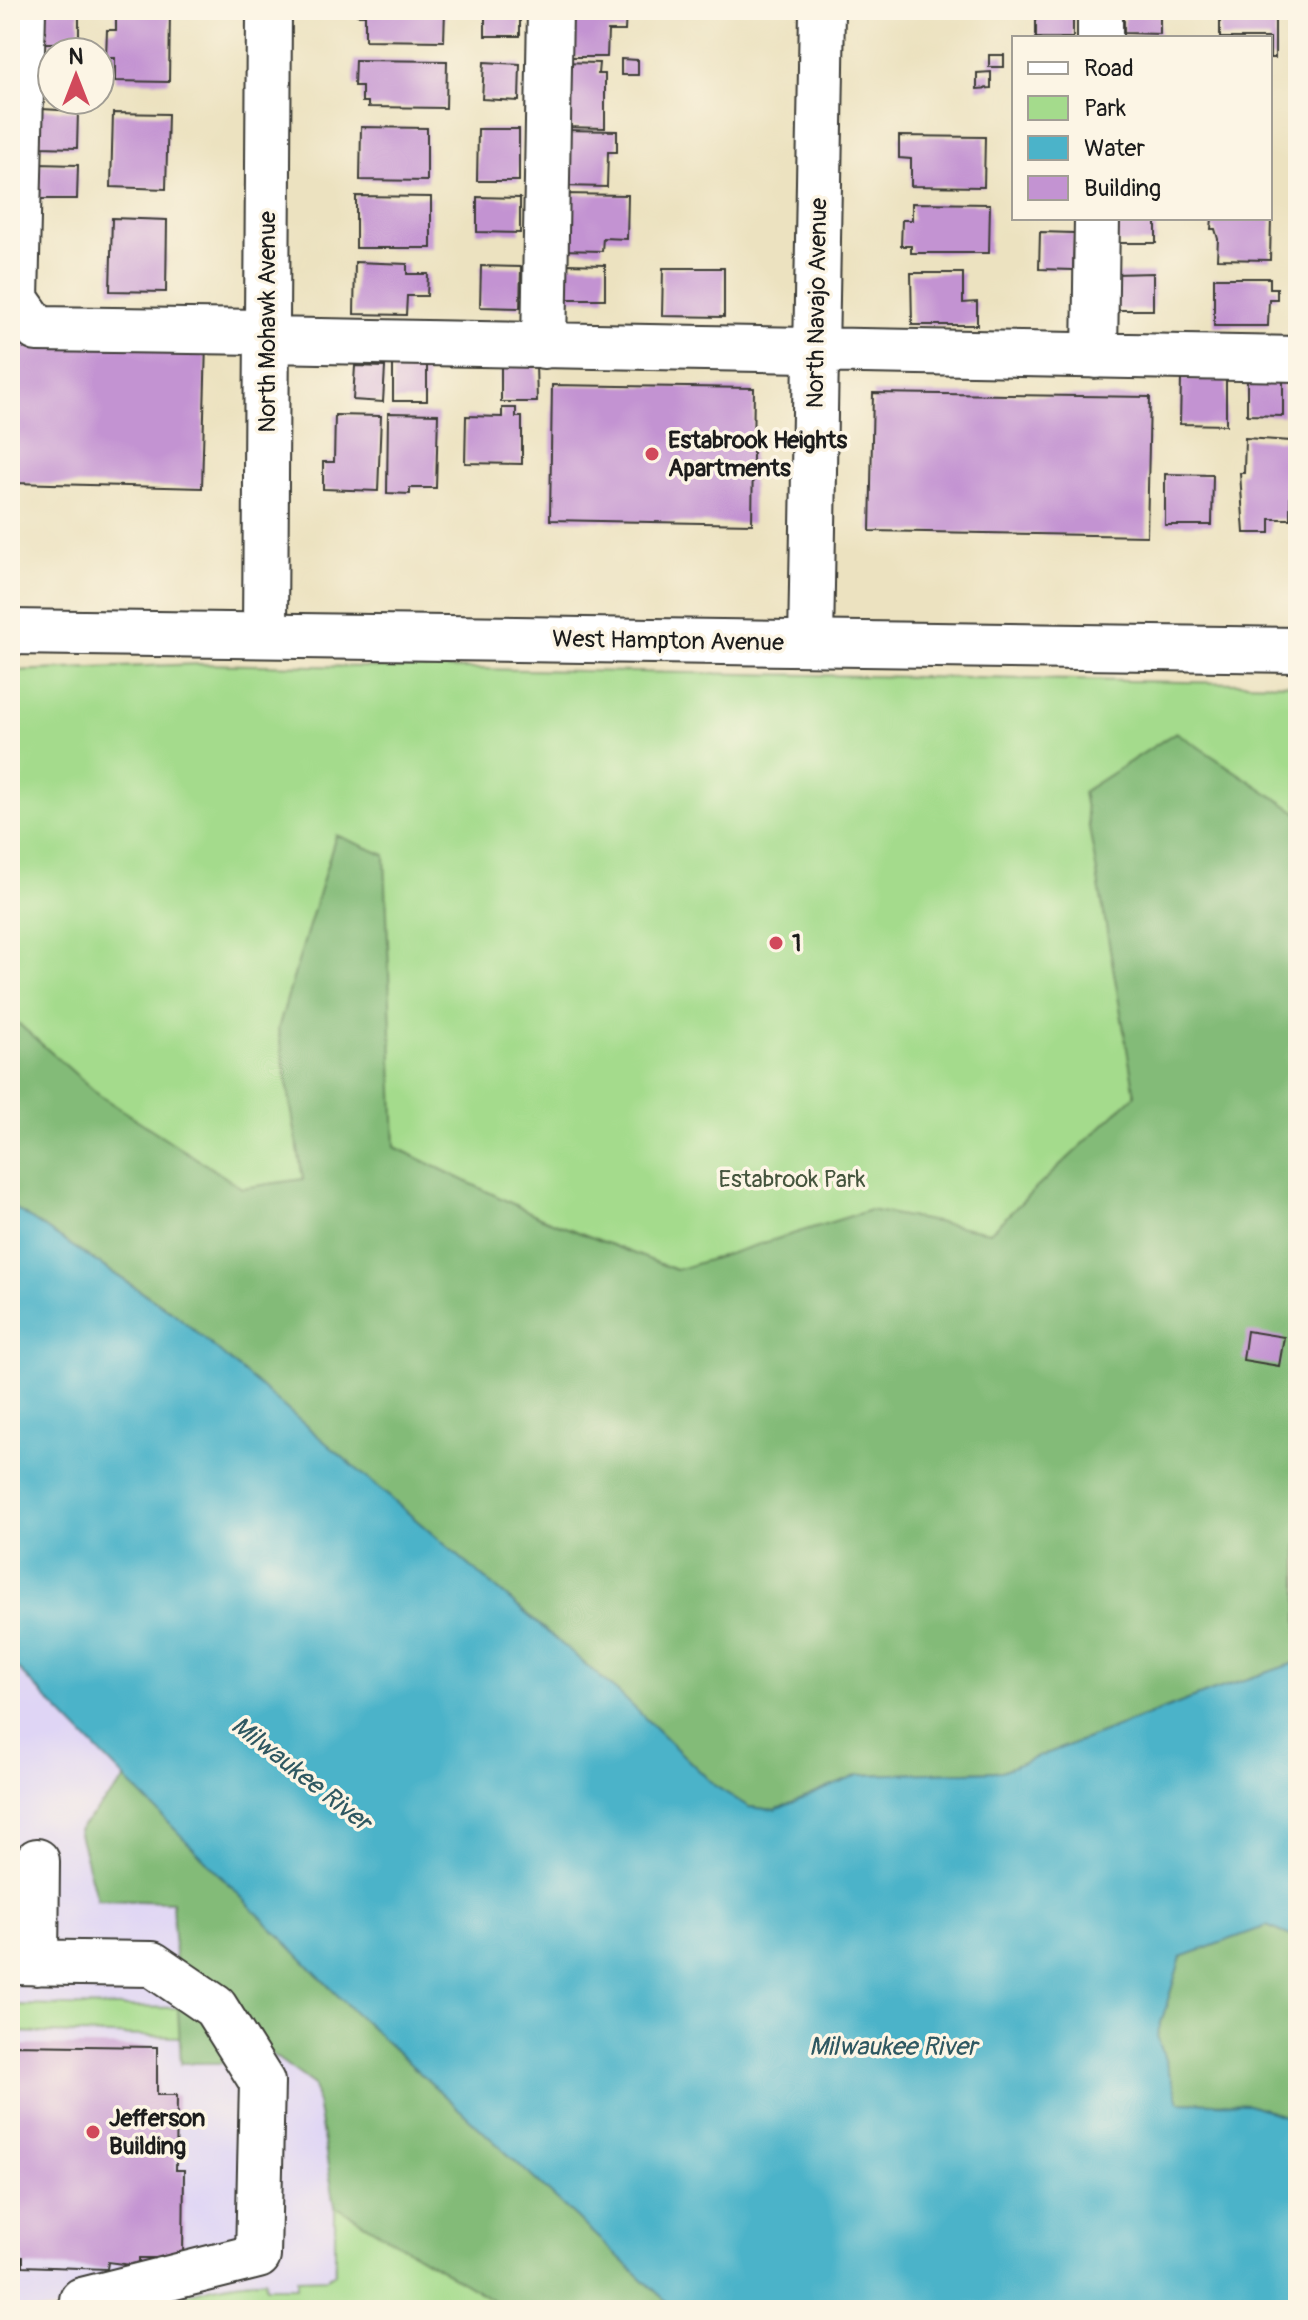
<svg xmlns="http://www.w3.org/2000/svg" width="1308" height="2320" viewBox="0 0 1308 2320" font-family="Pangolin,sans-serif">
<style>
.built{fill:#dfd5f5}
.green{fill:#a4db8c;stroke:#607c54;stroke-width:2}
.forest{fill:#83bb78;stroke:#506c4a;stroke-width:2}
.water{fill:#4bb3c9;stroke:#346872;stroke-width:2}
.building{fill:#c393d2}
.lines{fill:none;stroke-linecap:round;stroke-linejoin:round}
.minor-casing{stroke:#3b3a35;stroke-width:48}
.major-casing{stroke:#3b3a35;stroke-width:48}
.minor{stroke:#fff;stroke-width:44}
.major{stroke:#fff;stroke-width:44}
.poi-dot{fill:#d1495b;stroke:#fcf5e5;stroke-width:3}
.labels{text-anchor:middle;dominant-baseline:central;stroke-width:7;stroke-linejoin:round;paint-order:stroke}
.street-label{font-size:24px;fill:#1c1c1c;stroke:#fcf5e5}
.poi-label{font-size:24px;font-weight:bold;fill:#1c1c1c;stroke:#fcf5e5;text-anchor:start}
.park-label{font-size:24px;fill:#45553e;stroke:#fcf5e5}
.water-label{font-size:26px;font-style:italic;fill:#2f5861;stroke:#fcf5e5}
</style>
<rect width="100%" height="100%" fill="#fcf5e5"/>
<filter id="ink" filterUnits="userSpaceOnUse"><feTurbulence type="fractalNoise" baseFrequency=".0125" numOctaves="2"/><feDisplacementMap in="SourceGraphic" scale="16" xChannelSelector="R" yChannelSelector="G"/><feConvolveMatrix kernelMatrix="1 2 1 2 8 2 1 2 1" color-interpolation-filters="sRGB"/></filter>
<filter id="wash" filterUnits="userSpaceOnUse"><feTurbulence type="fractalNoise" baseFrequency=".006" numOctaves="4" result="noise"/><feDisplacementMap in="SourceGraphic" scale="32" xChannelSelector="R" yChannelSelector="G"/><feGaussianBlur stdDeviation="1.8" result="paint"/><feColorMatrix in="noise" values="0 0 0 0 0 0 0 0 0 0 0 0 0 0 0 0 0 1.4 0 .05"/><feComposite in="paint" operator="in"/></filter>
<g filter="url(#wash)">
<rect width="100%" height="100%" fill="#ece2c0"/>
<path class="built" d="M 10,1661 L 354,2012 L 676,2310 L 10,2310 Z"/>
<path class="green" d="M 201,664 L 1298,684 L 1298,1662 L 175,1314 L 10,1205 L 10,671 Z
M 275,1931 L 181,2063 L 180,2037 L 10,2032 L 10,2005 L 177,2008 Z
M 335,2206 L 510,2310 L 152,2310 C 187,2289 225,2284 265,2279 L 266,2287 L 297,2287 L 297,2279 L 327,2278 L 335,2273 Z"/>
<path class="forest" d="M 1176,732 L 1298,813 L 1298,1662 L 1212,1691 L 1001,1771 L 859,1775 L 775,1810 L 749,1807 L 715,1786 L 620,1694 L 170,1310 L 10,1205 L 10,1016 L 99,1095 L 242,1188 L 303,1179 L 278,1029 L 336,835 L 385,855 L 395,1147 L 542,1218 L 676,1270 L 870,1210 L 990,1232 L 1135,1095 L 1083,792 Z
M 126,1779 L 354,2012 L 676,2310 L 510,2310 L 335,2206 L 314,2085 L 241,2032 L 240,2063 L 181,2063 L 172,1902 L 97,1900 L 78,1830 Z
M 1267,1926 L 1298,1939 L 1298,2121 L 1249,2104 L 1179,2102 L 1157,2036 L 1181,1957 Z"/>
<path class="water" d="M 10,1205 L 175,1314 L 620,1694 L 715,1786 L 749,1807 L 775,1810 L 859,1775 L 1001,1771 L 1212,1691 L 1298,1662 L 1298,1939 L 1267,1926 L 1181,1957 L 1157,2036 L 1179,2102 L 1249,2104 L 1298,2121 L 1298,2310 L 676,2310 L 354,2012 L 10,1661 Z"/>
<g id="blocks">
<path class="building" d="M 41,10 L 79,10 L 79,43 L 41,43 Z
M 116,10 L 170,10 L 169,82 L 115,81 L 115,58 L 106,58 L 107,30 L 116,30 Z
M 357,10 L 445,10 L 444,41 L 365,40 L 365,15 L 357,15 Z
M 485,10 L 520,10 L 520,36 L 485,36 Z
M 571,10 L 626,10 L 625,31 L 608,31 L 607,57 L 570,57 Z
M 1036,10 L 1073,10 L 1073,38 L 1036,38 Z
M 1124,10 L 1160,10 L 1160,34 L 1124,33 Z
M 1220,18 L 1275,18 L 1275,58 L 1270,58 L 1270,38 L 1220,38 Z
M 989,55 L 1004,55 L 1004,67 L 989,67 Z
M 621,59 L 638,60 L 638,75 L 621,75 Z
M 355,60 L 447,61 L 446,108 L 368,107 L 368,102 L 362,102 L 362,86 L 354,86 Z
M 484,62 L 520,64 L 519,101 L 482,99 Z
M 559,62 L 599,63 L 598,74 L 605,74 L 605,128 L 564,127 Z
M 991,72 L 991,88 L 977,89 L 977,73 Z
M 41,109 L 78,111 L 77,148 L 40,147 Z
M 113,113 L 168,114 L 166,189 L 111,187 Z
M 361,127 L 427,128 L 427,181 L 360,180 Z
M 478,129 L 519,129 L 519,181 L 477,181 Z
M 562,130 L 617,131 L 617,152 L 608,152 L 607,187 L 561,186 Z
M 899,136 L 985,137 L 984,187 L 911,186 L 911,159 L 899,158 Z
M 38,164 L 78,165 L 77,199 L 38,199 Z
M 562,194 L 628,195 L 627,239 L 603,238 L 602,251 L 561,250 Z
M 356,196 L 431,197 L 431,248 L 356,248 Z
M 477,197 L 520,198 L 520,233 L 477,232 Z
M 912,203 L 990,204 L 989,253 L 911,253 L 911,246 L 901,246 L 902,220 L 912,220 Z
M 112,218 L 167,220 L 166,292 L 110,291 Z
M 1117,218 L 1156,218 L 1156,243 L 1117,243 Z
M 1212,218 L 1271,218 L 1270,260 L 1217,259 L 1218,239 L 1215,229 L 1211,229 Z
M 1040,232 L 1074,233 L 1073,270 L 1039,269 Z
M 355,262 L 407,264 L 407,274 L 428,274 L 427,296 L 407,296 L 406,315 L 354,314 Z
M 567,264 L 605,265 L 605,299 L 566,299 Z
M 481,266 L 521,267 L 520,308 L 480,307 Z
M 663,268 L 724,268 L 724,317 L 662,316 Z
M 911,273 L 963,273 L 963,303 L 977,302 L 977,325 L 912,325 Z
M 1153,273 L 1153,310 L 1115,310 L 1114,274 Z
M 1214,278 L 1270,278 L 1270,288 L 1277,288 L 1277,299 L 1269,299 L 1268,326 L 1214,326 Z
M 18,338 L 206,343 L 202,488 L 14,483 Z
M 393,363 L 427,363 L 427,401 L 393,401 Z
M 501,363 L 536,363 L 537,402 L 501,402 Z
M 355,366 L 385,367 L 383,402 L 353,400 Z
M 1247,378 L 1283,379 L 1283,416 L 1247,415 Z
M 1181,379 L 1226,380 L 1226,425 L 1180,424 Z
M 552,385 L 754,388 L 752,524 L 550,520 Z
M 873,393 L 1150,397 L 1147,536 L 870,531 Z
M 502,408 L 516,408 L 516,417 L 522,417 L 522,464 L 465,463 L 466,416 L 502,417 Z
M 388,413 L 438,414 L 436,488 L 410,488 L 410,494 L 387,493 Z
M 335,415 L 381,416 L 378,491 L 323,489 L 323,462 L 334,462 Z
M 1245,438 L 1291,441 L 1290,519 L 1270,519 L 1270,533 L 1244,533 L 1240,473 L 1244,473 Z
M 1165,474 L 1213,475 L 1212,525 L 1165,525 Z
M 1247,1331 L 1284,1337 L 1279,1366 L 1243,1360 Z
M 10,2045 L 157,2047 L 157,2095 L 177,2095 L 176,2170 L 184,2170 L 183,2258 L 139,2258 L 139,2266 L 108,2262 L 107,2269 L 23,2266 L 23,2257 L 10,2257 Z"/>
</g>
</g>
<g filter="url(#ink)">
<use href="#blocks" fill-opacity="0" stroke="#3b3a35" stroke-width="2"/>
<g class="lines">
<g class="minor-casing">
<path id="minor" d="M 1100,38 L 1100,10
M 10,299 L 16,299 L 23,10
M 16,299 L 37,329 L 267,332
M 267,340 L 1298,359
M 544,346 L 550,10
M 1095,356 L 1097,218
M 265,634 L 269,10
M 811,643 L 822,10
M 10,1962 L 152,1964 L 215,2007 L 262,2082 L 258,2256 L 82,2300 L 82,2310
M 36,1963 L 37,1861"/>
</g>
<g class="major-casing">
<path id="major" d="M 10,632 L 1298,650"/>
</g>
<use href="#minor" class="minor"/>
<use href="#major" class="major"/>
</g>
</g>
<g class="poi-dot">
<circle cx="652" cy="454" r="8"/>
<circle cx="776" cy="943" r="8"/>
<circle cx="93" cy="2132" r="8"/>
</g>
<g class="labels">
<g class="street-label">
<text transform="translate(817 303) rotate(-89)">North Navajo Avenue</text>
<text transform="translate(267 322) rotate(-90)">North Mohawk Avenue</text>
<text transform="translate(668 641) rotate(1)">West Hampton Avenue</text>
</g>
<g class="poi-label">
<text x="668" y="440">Estabrook Heights<tspan x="668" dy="28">Apartments</tspan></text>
<text x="792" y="943">1</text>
<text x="109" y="2118">Jefferson<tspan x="109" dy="28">Building</tspan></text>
</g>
<g class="park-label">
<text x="792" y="1179">Estabrook Park</text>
</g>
<g class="water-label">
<text transform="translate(301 1774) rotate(38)">Milwaukee River</text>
<text x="893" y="2047">Milwaukee River</text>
</g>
</g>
<rect width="1308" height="2320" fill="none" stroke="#fcf5e5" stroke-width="40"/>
<rect x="1012" y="36" width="260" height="184" fill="#fcf5e5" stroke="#a29e95" stroke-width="2"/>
<rect x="1028" y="62" width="40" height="12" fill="#ffffff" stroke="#a29e95" stroke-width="2"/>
<text x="1084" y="76" font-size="24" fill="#1c1c1c">Road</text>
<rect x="1028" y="96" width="40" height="24" fill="#a4db8c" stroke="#a29e95" stroke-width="2"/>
<text x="1084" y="116" font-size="24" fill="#1c1c1c">Park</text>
<rect x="1028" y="136" width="40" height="24" fill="#4bb3c9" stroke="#a29e95" stroke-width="2"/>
<text x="1084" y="156" font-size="24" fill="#1c1c1c">Water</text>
<rect x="1028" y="176" width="40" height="24" fill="#c393d2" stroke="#a29e95" stroke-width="2"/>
<text x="1084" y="196" font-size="24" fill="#1c1c1c">Building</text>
<g transform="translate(76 76)"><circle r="38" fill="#fcf5e5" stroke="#a29e95" stroke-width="2"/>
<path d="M0-6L14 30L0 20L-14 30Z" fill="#d1495b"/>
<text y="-12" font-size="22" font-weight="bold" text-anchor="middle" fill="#1c1c1c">N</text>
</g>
</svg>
